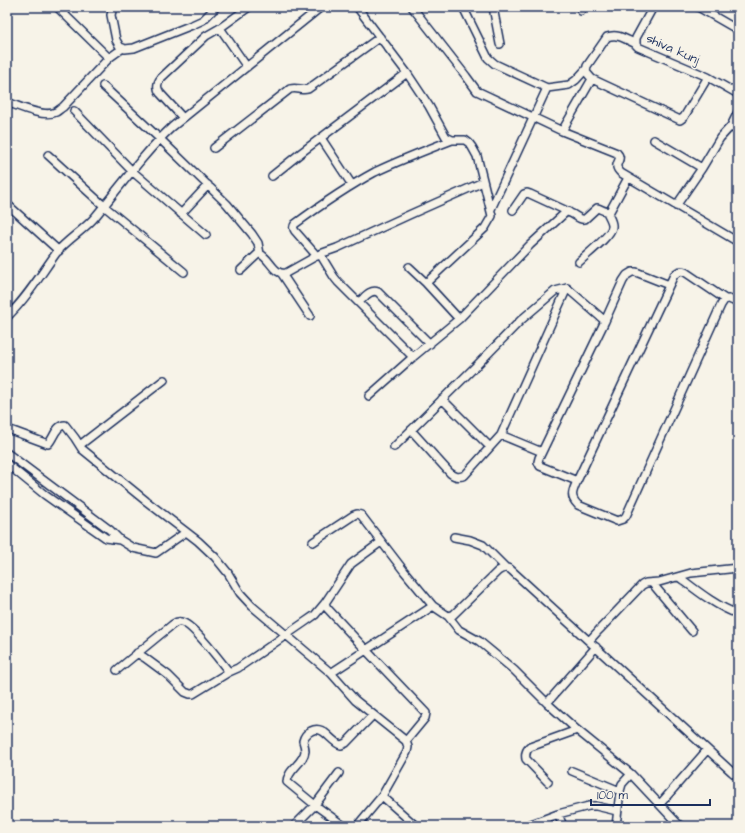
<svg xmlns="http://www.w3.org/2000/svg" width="745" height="833" viewBox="0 0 745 833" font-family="'Architects Daughter',sans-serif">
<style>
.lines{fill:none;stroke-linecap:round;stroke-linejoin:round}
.minor-casing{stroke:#1b2f5e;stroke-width:10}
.minor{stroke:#f7f3e8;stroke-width:7}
.labels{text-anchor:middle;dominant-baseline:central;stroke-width:3;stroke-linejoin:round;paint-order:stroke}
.street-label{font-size:13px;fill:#1b2f5e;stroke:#f7f3e8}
</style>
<rect width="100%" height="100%" fill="#f7f3e8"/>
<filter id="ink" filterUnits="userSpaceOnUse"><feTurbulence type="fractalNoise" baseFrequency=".025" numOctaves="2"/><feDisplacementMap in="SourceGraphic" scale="8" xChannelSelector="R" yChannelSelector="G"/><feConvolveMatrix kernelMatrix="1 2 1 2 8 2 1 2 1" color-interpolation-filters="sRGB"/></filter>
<g filter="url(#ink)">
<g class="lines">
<g class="minor-casing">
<path id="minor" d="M 57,7 L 109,58
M 113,7 L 111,15 L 116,40 L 120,47 L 125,49 L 134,48 L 192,25 L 203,20 L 216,7
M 357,7 L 407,73
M 412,7 L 466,76 L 477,91 L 562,131 L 617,153 C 625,161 610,163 621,173 L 738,242
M 463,7 L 488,58 L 495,64 L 547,88 L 491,209
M 493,7 L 500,44
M 580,7 L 581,11
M 653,7 L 636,38 L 636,45 L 638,47 L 708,77 L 738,94
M 698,7 L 738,30
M 220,28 L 247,67
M 636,44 C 625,39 618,33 607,37 L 587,66 L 586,72 L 592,79 L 680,120 L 684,117 L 708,77
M 103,86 L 159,138 L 227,204 L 252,234 L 258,243 L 260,254
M 547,88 L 569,85 L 576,80 L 586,69
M 7,102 C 18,106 44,118 56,112 C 58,111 61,108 63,107 L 109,58 L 123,48
M 74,111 L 132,171 L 206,235
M 738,112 L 731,126 L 738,132
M 183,118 L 160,93 C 156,87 157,83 161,78 L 206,36 L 220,28 L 249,7
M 562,131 L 592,79
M 321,138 L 352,185
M 654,140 L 702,168
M 214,148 L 290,89 C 298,87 301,91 308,89 L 380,37
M 48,155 L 104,206 L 184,272
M 272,176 L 302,152 L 407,73 L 429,106 L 446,137 L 452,140 L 465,140 L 469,143 L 472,147 L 477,156 L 492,216 L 485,228 L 426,283 L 409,267
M 7,204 L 59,251
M 676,206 L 702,168 L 720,138 L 731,126
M 513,210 L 524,194 L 527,193 L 530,194 L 569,212
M 181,214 L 208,185
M 317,256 L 295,231 C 293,228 293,227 295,224 C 321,205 347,187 375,172 C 400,160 426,150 452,140
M 579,262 C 586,255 611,236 612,227 C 613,222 609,217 607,212
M 241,270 L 258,254 L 260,254 C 270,258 274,276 286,273 L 320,254
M 282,274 L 310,316
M 425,282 L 459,319 L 530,245 L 566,212 C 574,212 578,221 585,219 L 597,208 C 602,209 605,213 610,211 L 628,178
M 725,299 L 685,272 C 680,270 677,272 674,275 L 577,481 C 573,491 569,496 578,505 L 617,521 L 623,519 L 626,516 L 721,305 L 725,299 L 729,299 L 738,303
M 359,302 C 365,297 370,289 378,292 L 430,344
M 7,317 C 27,298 41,274 57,252 C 68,239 84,230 95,217 C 120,187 143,154 172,127 L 321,7
M 413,357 L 338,282 L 334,277 L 320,254 L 337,248 L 411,214 L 483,182
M 369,396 L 413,357 L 459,319
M 442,399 L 490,447
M 7,429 L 13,431 L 48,444 C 54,438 56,425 65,425 L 75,438 L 82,449 L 146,501 L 198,541 L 215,557 L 228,573 L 240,593 L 252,606 L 331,673 L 355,700 L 406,741 L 408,747 L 407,752 L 382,796
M 411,430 L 450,473 C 455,477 459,478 465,475 L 501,435
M 80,445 L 164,380
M 394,447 L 478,364 L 521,320 L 555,291 L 567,288
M 542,452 L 501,435 L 567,288 L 605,321
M 7,453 L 110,530 L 120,540 L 133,548 L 156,553 L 186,532
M 7,464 L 45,495 L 106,538 L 120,540
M 577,481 L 540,466 L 538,462 L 539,458 L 605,321 L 623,281 L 627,275 L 632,272 L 636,272 L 669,285
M 454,537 L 470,540 L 483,545 L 506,568
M 313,542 L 354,515 L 357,514 L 361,515 L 404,571 L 433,606
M 679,577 C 696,590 717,607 738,614
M 652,583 L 692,631
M 325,603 L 351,564 L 381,542
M 448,616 L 459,630 L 479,641 L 514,670 L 547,703 L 577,730 L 631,774 L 677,823 L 682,826
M 589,641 L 599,630 L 642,585 L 646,583 L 659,582 L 691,573 L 738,568
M 137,653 L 145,658 L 168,675 L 185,692 L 190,694 L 193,694 L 229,672
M 117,670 L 172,625 C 175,623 177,621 181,622 C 192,623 221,662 229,672 L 238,668 L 305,622 L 315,615 L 325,603 L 327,608 L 366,650 L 426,713 L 425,718 L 406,741
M 331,673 L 366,650 L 433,606 L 448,616 L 453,615 L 498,571 C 502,568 505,567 510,569 L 732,772 L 738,777
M 547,703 L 596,647
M 572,771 L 620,791
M 339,773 L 315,805 L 287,782 C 287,770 304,763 305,751 C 305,748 304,744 303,741 C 304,737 307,733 311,731 C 324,724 330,742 341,745 L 346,743 L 373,715
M 548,782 L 526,759 C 525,754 526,750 530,747 L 577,730
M 660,804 L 707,750
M 558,814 L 563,826
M 294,826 L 315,805 L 344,826
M 357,826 L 382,796 L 416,826
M 526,826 L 558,814 L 589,806 L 596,806 L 617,811
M 616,826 L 620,791 L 622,784 L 631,774"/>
</g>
<use href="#minor" class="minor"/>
</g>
</g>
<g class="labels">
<g class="street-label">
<text transform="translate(673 49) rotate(24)">shiva kunj</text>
</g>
</g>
<rect width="745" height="833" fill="none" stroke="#f7f3e8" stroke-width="24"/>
<rect x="12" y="12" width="721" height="809" fill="none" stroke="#1b2f5e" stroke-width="1.5" filter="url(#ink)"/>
<path d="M591 799v6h119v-6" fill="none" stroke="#1b2f5e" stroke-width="2"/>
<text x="597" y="799" font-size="12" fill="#1b2f5e" stroke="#f7f3e8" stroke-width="3" paint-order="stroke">100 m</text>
</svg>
